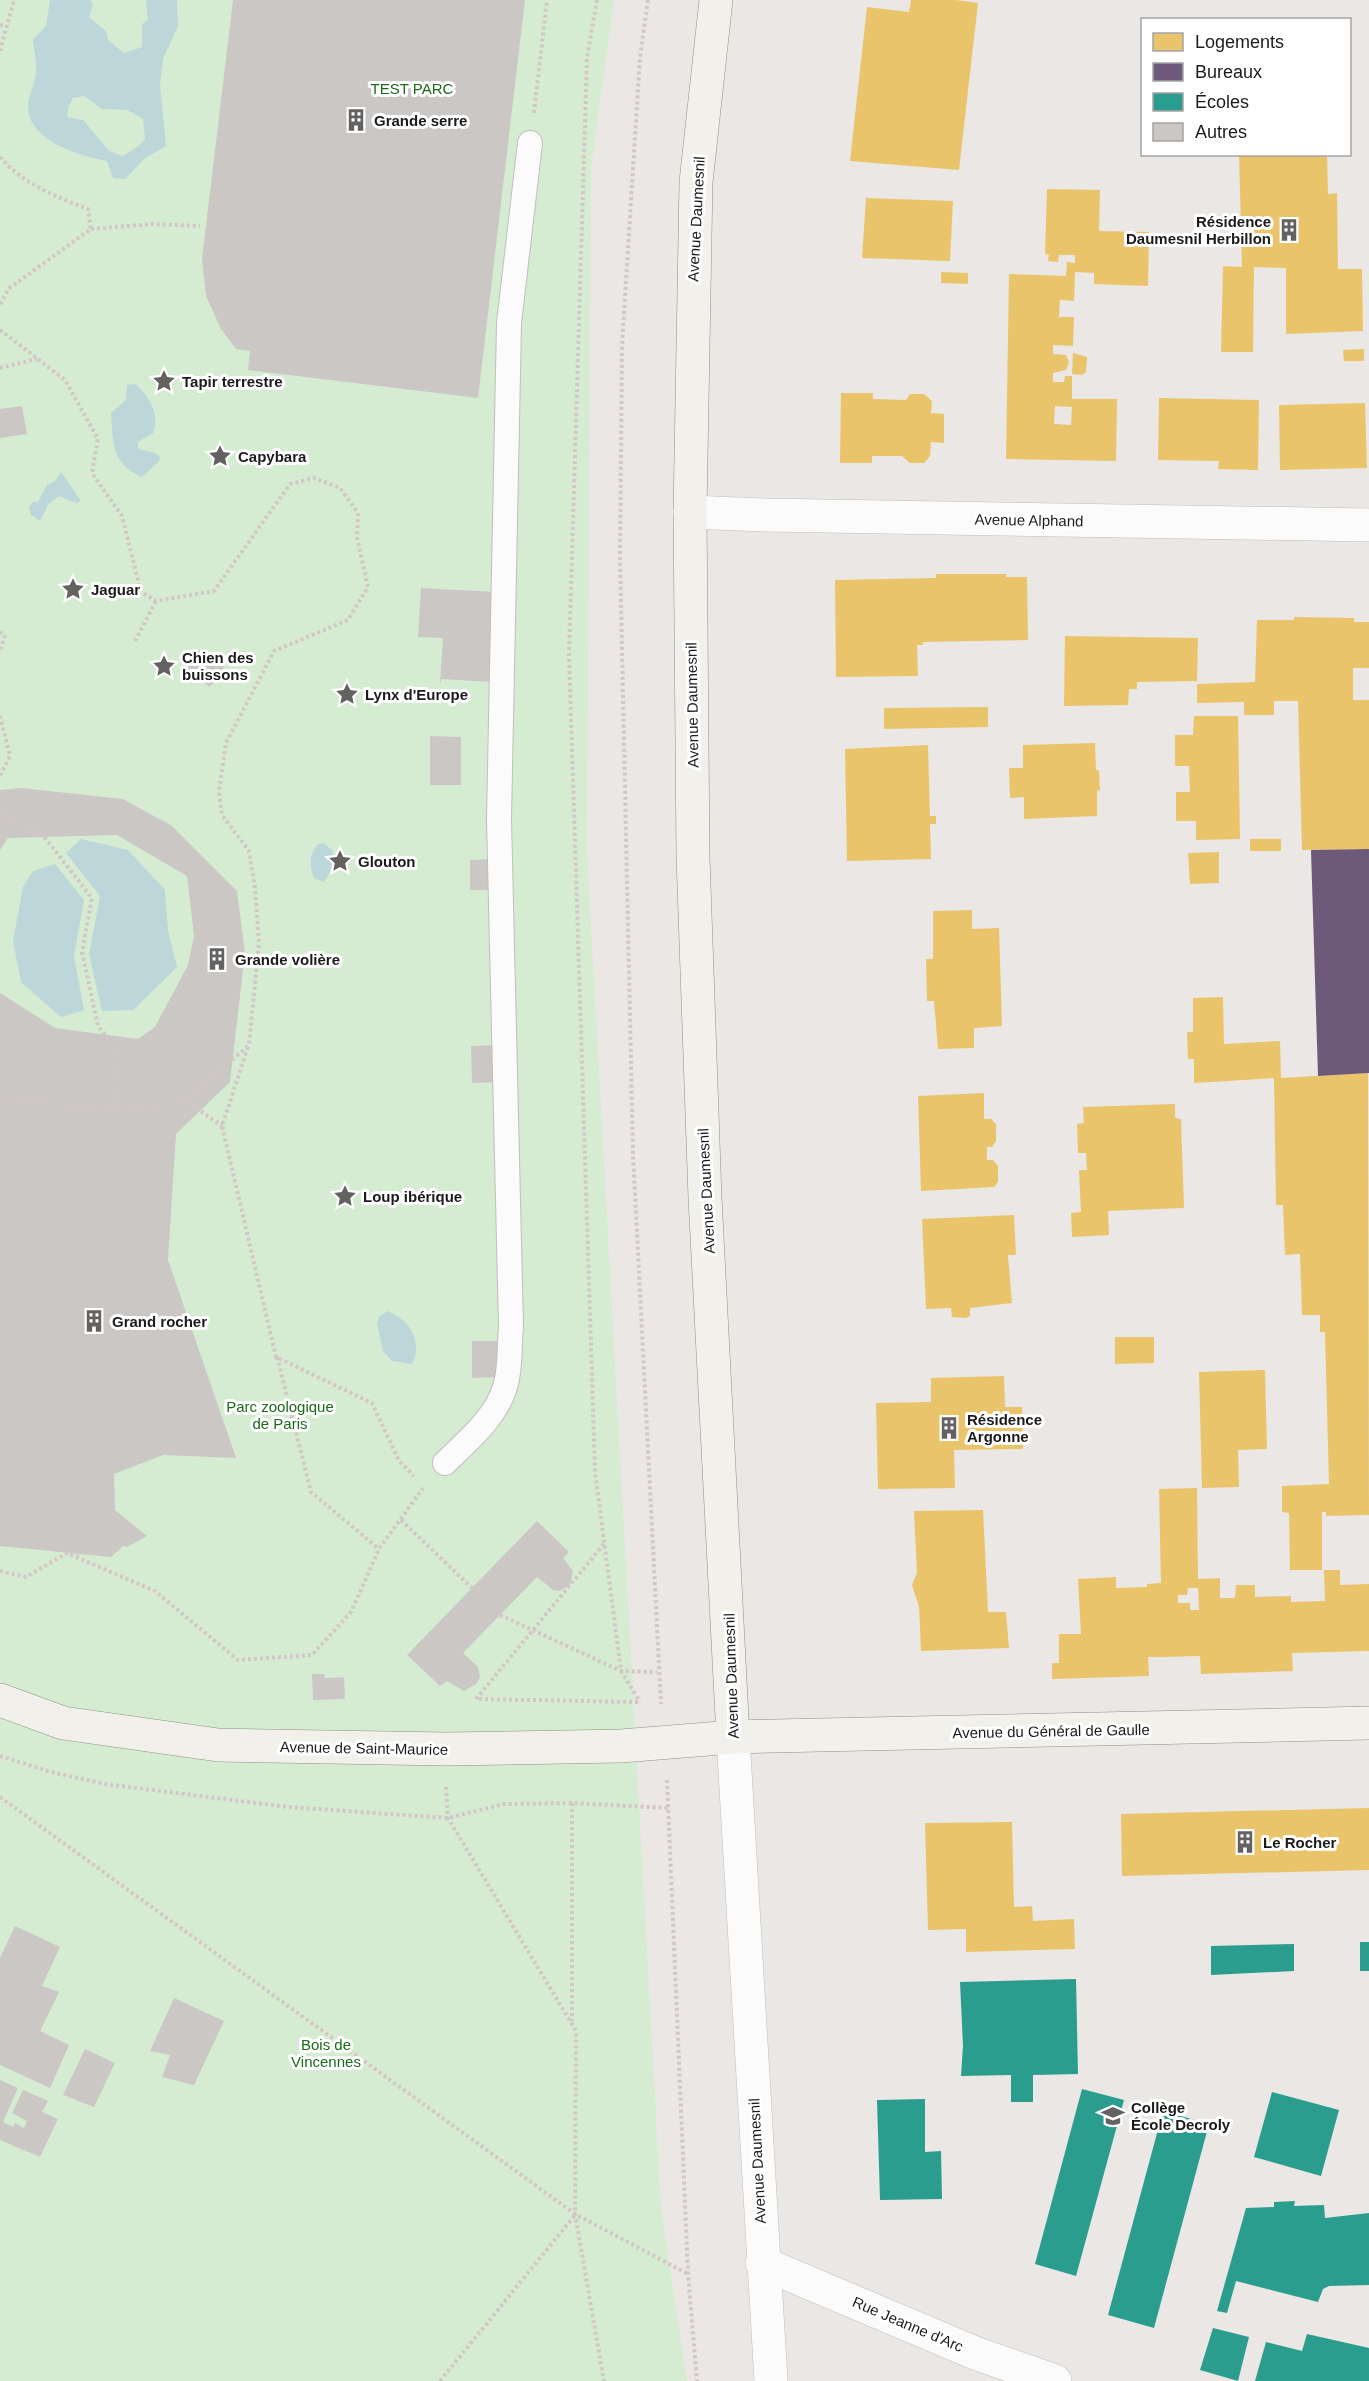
<svg xmlns="http://www.w3.org/2000/svg" width="1369" height="2381" viewBox="0 0 1369 2381" font-family="Arial,sans-serif">
<style>
.park{fill:#d6ecd2}
.water{fill:#bcd6d9;fill-rule:evenodd}
.homes{fill:#e9c46a;fill-rule:evenodd}
.offices{fill:#6d597a}
.schools{fill:#2a9d8f}
.building{fill:#cac7c5}
.lines{fill:none;stroke-linecap:round;stroke-linejoin:round}
.service-casing{stroke:#bfbebc;stroke-width:26}
.minor-casing{stroke:#bfbebc;stroke-width:34}
.tertiary-casing{stroke:#bfbebc;stroke-width:34}
.secondary-casing{stroke:#91907f;stroke-width:34}
.path{stroke:#d3c6c6;stroke-width:4;stroke-dasharray:3 3;stroke-linecap:butt}
.service{stroke:#fcfbfb;stroke-width:24}
.minor{stroke:#fcfbfb;stroke-width:33}
.tertiary{stroke:#fcfbfb;stroke-width:33}
.secondary{stroke:#f1f0ea;stroke-width:33}
.labels{text-anchor:middle;dominant-baseline:central;stroke-width:6;stroke-linejoin:round;paint-order:stroke}
.park-label{font-size:15px;fill:#1b6a18;stroke:#fff}
.poi-label{font-size:15px;font-weight:bold;fill:#1b1b1b;stroke:#fff;text-anchor:start}
.street-label{font-size:15px;fill:#1b1b1b;stroke:#fff}
</style>
<rect width="100%" height="100%" fill="#eae7e4"/>
<path class="park" d="M 0,0 L 614,0 L 591,169 L 587,851 L 661,2208 L 687,2381 L 0,2381 Z"/>
<path class="water" d="M 50,0 L 90,0 L 93,5 L 89,17 L 106,31 L 108,40 L 124,53 L 142,47 L 142,24 L 148,20 L 146,0 L 177,0 L 178,26 L 163,59 L 160,84 L 166,146 L 144,159 L 125,179 L 113,178 L 107,161 C 82,156 37,144 29,115 C 25,99 35,87 36,73 C 37,63 34,51 33,40 L 46,26 ZM 84,96 L 102,109 L 127,110 L 143,119 L 145,138 L 140,145 L 123,156 L 109,151 L 83,120 L 67,117 L 68,108 L 73,98 Z
M 135,384 C 148,395 161,414 153,433 L 138,442 L 138,449 L 155,453 L 160,457 L 159,461 L 142,477 C 111,463 113,443 111,413 L 126,400 L 127,385 Z
M 61,472 L 81,501 L 76,503 L 59,496 L 48,505 L 40,521 L 31,515 L 29,508 L 32,502 L 38,502 L 47,485 L 55,481 Z
M 81,839 L 128,850 L 165,890 L 168,931 L 177,967 L 133,1010 L 102,1011 L 89,954 L 100,896 L 66,853 Z
M 324,843 L 333,851 C 333,863 331,873 324,882 L 314,878 C 309,866 309,854 318,844 Z
M 55,864 L 84,900 L 74,956 L 84,1010 L 61,1017 L 21,982 L 13,941 L 23,887 L 33,871 Z
M 387,1311 C 409,1319 424,1342 412,1364 L 392,1361 L 383,1351 L 377,1323 L 379,1317 Z"/>
<path class="homes" d="M 911,0 L 956,0 L 978,3 L 959,170 L 850,161 L 867,7 L 909,12 Z
M 1239,154 L 1327,154 L 1328,194 L 1337,193 L 1338,269 L 1362,269 L 1363,331 L 1286,334 L 1286,268 L 1254,267 L 1253,352 L 1221,352 L 1223,266 L 1242,267 Z
M 1047,189 L 1100,190 L 1099,231 L 1149,232 L 1148,286 L 1094,284 L 1094,273 L 1075,272 L 1074,301 L 1060,300 L 1059,317 L 1074,317 L 1073,346 L 1053,345 L 1053,354 L 1066,355 L 1069,362 L 1066,370 L 1053,373 L 1053,382 L 1064,382 L 1065,376 L 1072,376 L 1072,399 L 1117,399 L 1116,461 L 1006,459 L 1009,274 L 1066,276 L 1067,262 L 1075,263 L 1075,255 L 1059,255 L 1058,262 L 1048,261 L 1049,255 L 1045,254 ZM 1055,406 L 1072,407 L 1071,425 L 1054,424 Z
M 866,198 L 953,201 L 950,261 L 862,258 Z
M 941,272 L 968,273 L 968,284 L 941,283 Z
M 1364,349 L 1364,361 L 1344,361 L 1343,350 Z
M 1073,353 L 1087,357 L 1086,372 L 1082,375 L 1072,374 Z
M 841,393 L 873,393 L 873,399 L 906,400 L 910,394 L 924,394 L 932,401 L 931,413 L 944,414 L 944,443 L 931,442 L 930,456 L 924,463 L 910,463 L 902,456 L 872,456 L 872,463 L 840,463 Z
M 1159,398 L 1259,400 L 1258,470 L 1218,469 L 1219,461 L 1158,460 Z
M 1365,403 L 1367,468 L 1280,470 L 1279,405 Z
M 936,574 L 1006,574 L 1006,577 L 1027,577 L 1028,640 L 923,642 L 923,645 L 917,645 L 918,676 L 836,677 L 835,580 L 936,578 Z
M 1294,617 L 1354,618 L 1354,622 L 1369,622 L 1369,668 L 1353,668 L 1353,700 L 1369,700 L 1369,849 L 1302,850 L 1298,701 L 1274,701 L 1274,715 L 1244,715 L 1244,702 L 1197,703 L 1197,684 L 1255,682 L 1257,620 L 1294,620 Z
M 1065,636 L 1198,638 L 1197,681 L 1137,682 L 1137,689 L 1129,689 L 1128,705 L 1064,706 Z
M 988,707 L 988,727 L 884,729 L 884,708 Z
M 1194,716 L 1238,716 L 1240,839 L 1196,840 L 1196,821 L 1176,821 L 1176,792 L 1190,792 L 1189,766 L 1175,766 L 1175,735 L 1193,735 Z
M 1095,743 L 1096,770 L 1099,770 L 1100,791 L 1097,790 L 1097,816 L 1024,819 L 1024,797 L 1010,798 L 1009,768 L 1023,768 L 1023,745 Z
M 928,745 L 930,816 L 936,816 L 936,824 L 930,824 L 931,859 L 847,861 L 845,749 Z
M 1250,839 L 1281,839 L 1281,851 L 1250,851 Z
M 1219,852 L 1219,883 L 1190,884 L 1188,853 Z
M 972,910 L 972,929 L 999,928 L 1002,1026 L 974,1028 L 974,1048 L 938,1049 L 934,1001 L 927,1001 L 926,959 L 933,959 L 933,911 Z
M 1223,997 L 1224,1044 L 1280,1041 L 1281,1078 L 1368,1073 L 1369,1515 L 1326,1516 L 1326,1512 L 1322,1512 L 1322,1570 L 1290,1570 L 1289,1513 L 1282,1512 L 1282,1486 L 1329,1484 L 1325,1332 L 1320,1332 L 1320,1315 L 1302,1315 L 1300,1254 L 1285,1255 L 1283,1205 L 1276,1205 L 1274,1078 L 1194,1083 L 1194,1059 L 1188,1059 L 1187,1032 L 1193,1032 L 1193,998 Z
M 984,1093 L 984,1119 L 991,1119 L 996,1124 L 996,1141 L 992,1147 L 987,1147 L 987,1160 L 993,1160 L 998,1166 L 998,1182 L 994,1187 L 921,1191 L 918,1096 Z
M 1175,1104 L 1175,1118 L 1181,1119 L 1184,1208 L 1108,1211 L 1109,1235 L 1072,1237 L 1071,1213 L 1081,1212 L 1079,1170 L 1087,1170 L 1086,1153 L 1078,1153 L 1077,1124 L 1084,1123 L 1083,1107 Z
M 1014,1215 L 1016,1255 L 1008,1255 L 1012,1303 L 970,1308 L 970,1316 L 966,1318 L 952,1317 L 951,1308 L 926,1309 L 922,1219 Z
M 1115,1337 L 1154,1337 L 1154,1363 L 1115,1364 Z
M 1265,1370 L 1267,1449 L 1238,1450 L 1239,1487 L 1202,1488 L 1199,1372 Z
M 1004,1376 L 1005,1407 L 1022,1407 L 1023,1449 L 954,1450 L 955,1488 L 878,1489 L 876,1403 L 931,1402 L 931,1378 Z
M 1197,1488 L 1198,1579 L 1220,1578 L 1220,1598 L 1235,1598 L 1236,1585 L 1255,1585 L 1255,1597 L 1291,1596 L 1291,1602 L 1325,1601 L 1324,1570 L 1340,1570 L 1340,1585 L 1369,1584 L 1369,1651 L 1292,1653 L 1293,1671 L 1201,1674 L 1200,1656 L 1164,1657 L 1148,1657 L 1149,1676 L 1052,1679 L 1052,1663 L 1059,1663 L 1059,1634 L 1081,1634 L 1078,1579 L 1116,1577 L 1116,1588 L 1147,1587 L 1147,1584 L 1161,1583 L 1159,1489 ZM 1188,1588 L 1198,1588 L 1199,1610 L 1190,1610 L 1190,1603 L 1178,1603 L 1178,1595 L 1187,1595 Z
M 983,1510 L 988,1612 L 1006,1612 L 1009,1648 L 921,1651 L 919,1607 L 912,1585 L 917,1573 L 914,1511 Z
M 1369,1808 L 1369,1870 L 1122,1876 L 1121,1814 Z
M 1012,1822 L 1014,1907 L 1032,1906 L 1033,1921 L 1074,1919 L 1075,1949 L 966,1952 L 966,1929 L 928,1930 L 925,1823 Z"/>
<path class="offices" d="M 1369,849 L 1369,1073 L 1318,1076 L 1311,850 Z"/>
<path class="schools" d="M 1360,1942 L 1369,1942 L 1369,1971 L 1360,1971 Z
M 1294,1944 L 1294,1971 L 1211,1975 L 1211,1946 Z
M 1076,1979 L 1078,2074 L 1033,2075 L 1033,2102 L 1011,2102 L 1011,2075 L 961,2076 L 963,2046 L 960,1982 Z
M 1082,2089 L 1124,2100 L 1076,2276 L 1035,2264 Z
M 1272,2092 L 1339,2110 L 1321,2176 L 1254,2157 Z
M 925,2099 L 925,2152 L 941,2151 L 942,2199 L 880,2200 L 877,2100 Z
M 1163,2111 L 1209,2124 L 1154,2328 L 1108,2315 Z
M 1295,2201 L 1294,2206 L 1324,2205 L 1325,2218 L 1369,2213 L 1369,2285 L 1329,2286 L 1323,2289 L 1318,2302 L 1236,2281 L 1227,2313 L 1217,2311 L 1246,2208 L 1274,2207 L 1274,2202 Z
M 1213,2328 L 1249,2337 L 1238,2381 L 1200,2370 Z
M 1307,2334 L 1369,2348 L 1369,2381 L 1255,2381 L 1266,2342 L 1302,2351 Z"/>
<path class="building" d="M 233,0 L 525,0 L 478,398 L 248,370 L 250,351 L 236,349 L 221,329 L 206,296 L 202,259 Z
M 22,406 L 27,434 L 0,438 L 0,409 Z
M 421,588 L 496,592 L 491,682 L 442,679 L 440,684 L 443,638 L 418,637 Z
M 199,650 L 224,667 L 210,687 L 185,670 Z
M 430,736 L 461,737 L 461,785 L 430,785 Z
M 21,788 L 123,799 L 172,826 L 237,891 L 245,953 L 230,1082 L 176,1134 L 168,1260 L 236,1458 L 163,1455 L 114,1474 L 115,1510 L 147,1536 L 127,1547 L 123,1546 L 111,1557 L 0,1546 L 0,993 L 55,1028 L 138,1039 L 155,1027 L 188,965 L 194,936 L 187,876 L 117,835 L 8,838 L 0,850 L 0,790 Z
M 493,859 L 494,890 L 470,890 L 470,860 Z
M 498,1045 L 499,1082 L 472,1083 L 471,1046 Z
M 472,1341 L 498,1341 L 500,1377 L 472,1378 Z
M 537,1521 L 569,1552 L 563,1558 L 573,1571 L 570,1585 L 559,1591 L 553,1590 L 537,1577 L 463,1653 L 478,1667 L 480,1677 L 476,1684 L 464,1691 L 447,1681 L 440,1686 L 407,1655 Z
M 312,1674 L 324,1674 L 325,1678 L 344,1677 L 345,1699 L 313,1700 Z
M 15,1926 L 60,1947 L 42,1986 L 59,1992 L 40,2031 L 69,2045 L 50,2088 L 0,2065 L 0,1958 Z
M 174,1998 L 224,2021 L 194,2085 L 162,2077 L 170,2055 L 150,2051 Z
M 85,2049 L 115,2063 L 94,2107 L 63,2095 Z
M 0,2080 L 18,2088 L 3,2122 L 13,2127 L 15,2123 L 24,2128 L 27,2121 L 12,2113 L 23,2090 L 48,2101 L 42,2112 L 58,2119 L 40,2157 L 0,2140 Z"/>
<g class="lines">
<g class="service-casing">
<path id="service" d="M 445,1463 C 467,1441 496,1418 505,1387 C 511,1369 509,1346 511,1327 L 499,819 L 509,323 L 530,143"/>
</g>
<g class="minor-casing">
<path id="minor" d="M 690,512 L 765,515 L 1369,525
M 762,2263 L 975,2353 L 1055,2381"/>
</g>
<g class="tertiary-casing">
<path id="tertiary" d="M 733,1737 L 771,2381"/>
</g>
<g class="secondary-casing">
<path id="secondary" d="M 716,0 L 696,182 L 690,512 L 693,857 L 705,1198 L 733,1737
M 0,1700 L 63,1723 L 218,1745 L 446,1749 L 621,1746 L 733,1737 L 1369,1723"/>
</g>
<path class="path" d="M 597,0 L 587,58 L 569,654 L 595,1472 L 621,1671 L 640,1702
M 648,0 L 640,57 L 622,345 L 620,558 L 633,1155 L 661,1704
M 0,25 L 6,26
M 0,51 L 14,0
M 534,113 L 547,0
M 0,157 C 22,183 56,197 88,209 L 91,229 L 8,289 L 0,305
M 91,229 L 150,224 L 200,226
M 0,330 L 65,380 L 98,439 L 92,473 L 122,516 L 141,592 L 156,601 L 214,591 L 290,484 L 314,478 L 340,488 L 358,513 L 357,538 L 368,587 L 348,620 L 274,651 L 226,743 L 219,792 L 222,815 L 249,851 L 255,888 L 259,943 L 249,1045 L 186,1101 L 115,1112 L 0,1096
M 0,368 L 37,359
M 0,632 L 5,635 L 0,653
M 135,641 L 156,601
M 0,716 L 10,756 L 0,776
M 0,802 L 11,820 L 38,829 L 92,898 L 82,952 L 98,1026 L 115,1047 L 115,1112
M 248,1047 L 222,1126 L 276,1357 L 372,1403 L 399,1461 L 414,1476
M 186,1101 L 222,1126
M 277,1357 L 311,1492 L 379,1549
M 401,1520 L 472,1588
M 604,1544 L 476,1699 L 639,1702
M 70,1553 L 117,1552
M 0,1571 L 26,1577 L 67,1553 L 155,1591 L 238,1660 L 312,1655 L 351,1612 L 379,1549 L 423,1488
M 500,1615 L 621,1671 L 657,1672
M 0,1756 L 51,1772 L 105,1784 L 288,1807 L 448,1818 L 504,1804 L 572,1803 L 668,1808
M 667,1780 L 688,2274 L 697,2381
M 446,1787 L 448,1818 L 576,2031 L 575,2214 L 604,2381
M 0,1797 L 575,2214 L 688,2274
M 572,1803 L 572,2021
M 440,2381 L 575,2215"/>
<use href="#service" class="service"/>
<use href="#minor" class="minor"/>
<use href="#tertiary" class="tertiary"/>
<use href="#secondary" class="secondary"/>
</g>
<defs>
<g id="building-bare" transform="scale(1.8)"><path d="M-4-6H4V6H1V3H-1V6H-4ZM-2.5-4.3h1.7v1.8h-1.7ZM.8-4.3h1.7v1.8H.8ZM-2.5-1h1.7V.8h-1.7ZM.8-1h1.7V.8H.8Z" fill="#636261" stroke="#fff" stroke-width="2.5" paint-order="stroke"/></g>
<g id="sight-bare" transform="scale(1.8)"><path d="M0-6L1.8-2.2L6-1.7L2.9 1.2L3.7 5.4L0 3.3L-3.7 5.4L-2.9 1.2L-6-1.7L-1.8-2.2Z" fill="#636261" stroke="#fff" stroke-width="2.5" paint-order="stroke"/></g>
<g id="school-bare" transform="scale(1.8)"><path d="M0-5L7-2L0 1L-7-2ZM-4 1L0 2.5L4 1V4Q0 6-4 4Z" fill="#636261" stroke="#fff" stroke-width="2.5" paint-order="stroke"/></g>
</defs>
<g fill-rule="evenodd">
<use href="#building-bare" x="356" y="120"/>
<use href="#building-bare" x="1289" y="230"/>
<use href="#sight-bare" x="164" y="381"/>
<use href="#sight-bare" x="220" y="456"/>
<use href="#sight-bare" x="73" y="589"/>
<use href="#sight-bare" x="164" y="666"/>
<use href="#sight-bare" x="347" y="694"/>
<use href="#sight-bare" x="340" y="861"/>
<use href="#building-bare" x="217" y="959"/>
<use href="#sight-bare" x="345" y="1196"/>
<use href="#building-bare" x="94" y="1321"/>
<use href="#building-bare" x="949" y="1428"/>
<use href="#building-bare" x="1245" y="1842"/>
<use href="#school-bare" x="1113" y="2116"/>
</g>
<g class="labels">
<g class="park-label">
<text x="412" y="88">TEST PARC</text>
<text x="280" y="1406">Parc zoologique<tspan x="280" dy="17">de Paris</tspan></text>
<text x="326" y="2044">Bois de<tspan x="326" dy="17">Vincennes</tspan></text>
</g>
<g class="poi-label">
<text x="374" y="120">Grande serre</text>
<text x="1271" y="221" text-anchor="end">Résidence<tspan x="1271" dy="17">Daumesnil Herbillon</tspan></text>
<text x="182" y="381">Tapir terrestre</text>
<text x="238" y="456">Capybara</text>
<text x="91" y="589">Jaguar</text>
<text x="182" y="657">Chien des<tspan x="182" dy="17">buissons</tspan></text>
<text x="365" y="694">Lynx d'Europe</text>
<text x="358" y="861">Glouton</text>
<text x="235" y="959">Grande volière</text>
<text x="363" y="1196">Loup ibérique</text>
<text x="112" y="1321">Grand rocher</text>
<text x="967" y="1419">Résidence<tspan x="967" dy="17">Argonne</tspan></text>
<text x="1263" y="1842">Le Rocher</text>
<text x="1131" y="2107">Collège<tspan x="1131" dy="17">École Decroly</tspan></text>
</g>
<g class="street-label">
<text transform="translate(696 219) rotate(-87)">Avenue Daumesnil</text>
<text transform="translate(1029 520) rotate(1)">Avenue Alphand</text>
<text transform="translate(692 705) rotate(-91)">Avenue Daumesnil</text>
<text transform="translate(706 1191) rotate(-93)">Avenue Daumesnil</text>
<text transform="translate(731 1676) rotate(-92)">Avenue Daumesnil</text>
<text transform="translate(1051 1731) rotate(-1)">Avenue du Général de Gaulle</text>
<text transform="translate(364 1748) rotate(1)">Avenue de Saint-Maurice</text>
<text transform="translate(757 2161) rotate(-93)">Avenue Daumesnil</text>
<text transform="translate(908 2324) rotate(23)">Rue Jeanne d'Arc</text>
</g>
</g>
<rect x="1141" y="18" width="210" height="138" fill="#ffffff" stroke="#a4a4a4" stroke-width="1.5"/>
<rect x="1153" y="33" width="30" height="18" fill="#e9c46a" stroke="#a4a4a4" stroke-width="1.5"/>
<text x="1195" y="48" font-size="18" fill="#1b1b1b">Logements</text>
<rect x="1153" y="63" width="30" height="18" fill="#6d597a" stroke="#a4a4a4" stroke-width="1.5"/>
<text x="1195" y="78" font-size="18" fill="#1b1b1b">Bureaux</text>
<rect x="1153" y="93" width="30" height="18" fill="#2a9d8f" stroke="#a4a4a4" stroke-width="1.5"/>
<text x="1195" y="108" font-size="18" fill="#1b1b1b">Écoles</text>
<rect x="1153" y="123" width="30" height="18" fill="#cac7c5" stroke="#a4a4a4" stroke-width="1.5"/>
<text x="1195" y="138" font-size="18" fill="#1b1b1b">Autres</text>
</svg>
